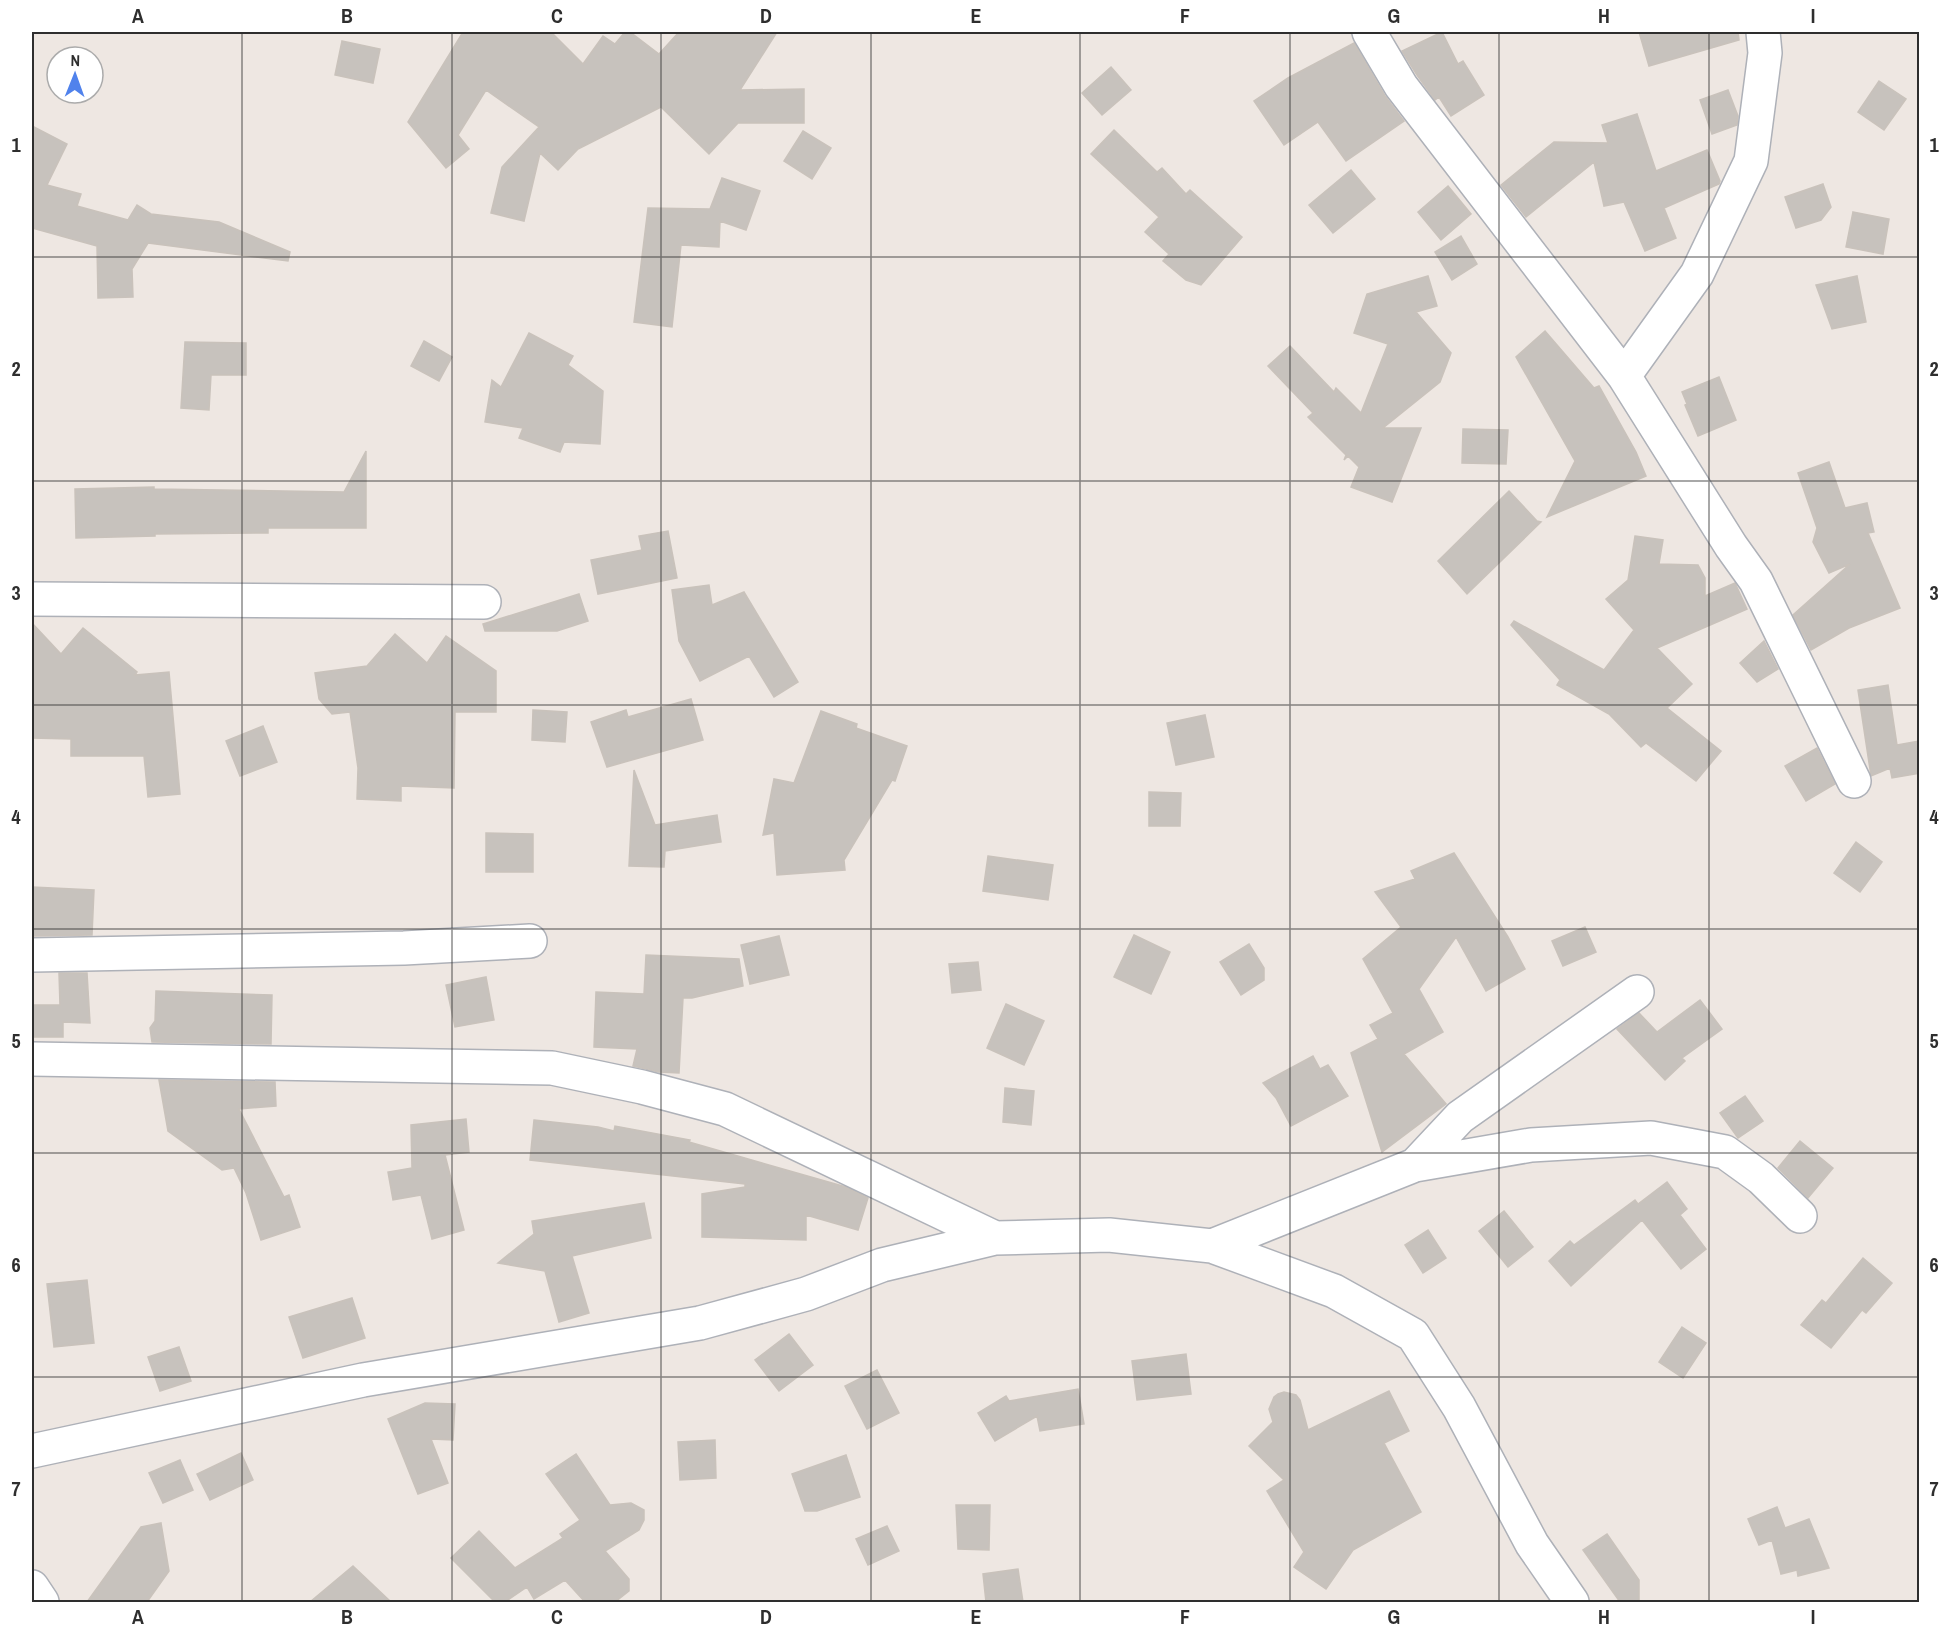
<svg xmlns="http://www.w3.org/2000/svg" width="1951" height="1634" viewBox="0 0 1951 1634" font-family="'Archivo Narrow',sans-serif">
<style>
.building{fill:#c7c2bd;stroke:#c9c2bb;stroke-width:1.5}
.lines{fill:none;stroke-linecap:round;stroke-linejoin:round}
.minor-casing{stroke:#aeb1b8;stroke-width:36}
.minor{stroke:#fff;stroke-width:33}
.grid{fill:none;stroke:#2e2e2e;stroke-width:1.5;stroke-opacity:0.55}
.neatline{fill:none;stroke:#2e2e2e;stroke-width:2}
.grid-label{font-size:20px;text-anchor:middle;font-weight:bold;fill:#2e2e2e}
</style>
<rect width="100%" height="100%" fill="#eee7e2"/>
<path class="building" d="M 463,32 L 551,32 L 583,64 L 603,36 L 615,44 L 625,32 L 630,32 L 659,54 L 679,32 L 777,32 L 740,90 L 804,89 L 804,123 L 738,123 L 709,154 L 661,107 L 578,149 L 558,170 L 540,153 L 524,221 L 491,213 L 502,167 L 539,127 L 486,90 L 458,135 L 469,149 L 446,168 L 408,122 Z
M 1442,32 L 1458,64 L 1463,61 L 1484,95 L 1451,116 L 1439,97 L 1435,100 L 1417,75 L 1402,51 Z
M 1639,32 L 1738,32 L 1739,40 L 1649,66 Z
M 342,41 L 380,49 L 373,83 L 335,75 Z
M 1354,43 L 1385,96 L 1404,121 L 1346,161 L 1318,122 L 1284,145 L 1254,101 L 1288,78 Z
M 1111,67 L 1131,90 L 1102,115 L 1082,93 Z
M 1879,81 L 1906,99 L 1884,130 L 1858,112 Z
M 1728,90 L 1738,116 L 1737,125 L 1712,134 L 1700,100 Z
M 1637,114 L 1656,171 L 1707,150 L 1720,181 L 1719,184 L 1664,208 L 1676,238 L 1645,251 L 1624,202 L 1604,206 L 1594,162 L 1526,217 L 1501,185 L 1554,142 L 1608,143 L 1602,125 Z
M 32,126 L 67,144 L 47,185 L 81,194 L 77,206 L 128,220 L 137,205 L 151,214 L 219,222 L 290,252 L 288,261 L 148,243 L 132,269 L 133,297 L 98,298 L 97,246 L 32,228 Z
M 1114,130 L 1157,172 L 1162,168 L 1186,194 L 1190,190 L 1242,237 L 1201,285 L 1186,280 L 1163,261 L 1169,254 L 1145,232 L 1159,217 L 1091,154 Z
M 803,131 L 831,148 L 812,179 L 784,161 Z
M 1351,170 L 1375,199 L 1333,233 L 1309,205 Z
M 722,178 L 760,191 L 746,230 L 720,221 L 719,247 L 681,245 L 672,327 L 634,322 L 648,208 L 710,209 Z
M 1823,184 L 1831,207 L 1821,220 L 1796,228 L 1785,197 Z
M 1448,186 L 1471,214 L 1441,240 L 1418,212 Z
M 1853,212 L 1889,219 L 1883,254 L 1846,247 Z
M 1461,236 L 1477,264 L 1452,280 L 1435,252 Z
M 1428,276 L 1437,306 L 1416,312 L 1451,353 L 1440,382 L 1383,428 L 1421,428 L 1392,502 L 1351,487 L 1359,467 L 1348,456 L 1344,460 L 1346,455 L 1308,417 L 1313,413 L 1268,366 L 1290,346 L 1334,392 L 1336,388 L 1361,413 L 1388,344 L 1354,333 L 1367,294 Z
M 1857,276 L 1866,322 L 1832,329 L 1816,285 Z
M 1545,331 L 1594,388 L 1599,386 L 1636,452 L 1646,476 L 1547,517 L 1575,461 L 1516,357 Z
M 529,333 L 573,356 L 568,365 L 603,391 L 600,444 L 564,442 L 560,452 L 519,438 L 523,428 L 485,422 L 492,380 L 501,387 Z
M 424,341 L 452,357 L 439,381 L 411,366 Z
M 185,342 L 246,343 L 246,375 L 211,375 L 209,410 L 181,408 Z
M 1719,377 L 1736,420 L 1698,436 L 1685,405 L 1687,404 L 1682,392 Z
M 1463,429 L 1508,430 L 1506,464 L 1462,463 Z
M 366,451 L 366,528 L 268,528 L 268,533 L 155,534 L 155,536 L 76,538 L 75,489 L 154,487 L 154,489 L 344,492 Z
M 1829,462 L 1845,508 L 1867,503 L 1874,532 L 1868,533 L 1900,608 L 1849,628 L 1811,650 L 1793,615 L 1850,564 L 1829,573 L 1813,542 L 1817,528 L 1798,473 Z
M 1509,491 L 1537,521 L 1541,522 L 1467,594 L 1438,561 Z
M 668,531 L 677,578 L 598,594 L 591,560 L 642,550 L 639,536 Z
M 1635,536 L 1663,540 L 1659,564 L 1698,565 L 1705,578 L 1705,596 L 1735,583 L 1747,609 L 1657,648 L 1692,684 L 1667,708 L 1721,751 L 1696,781 L 1646,743 L 1641,747 L 1609,714 L 1557,685 L 1560,680 L 1511,625 L 1514,621 L 1604,670 L 1634,630 L 1606,599 L 1628,580 Z
M 709,585 L 712,605 L 744,592 L 798,682 L 774,697 L 749,656 L 700,681 L 679,641 L 672,590 Z
M 579,594 L 588,621 L 557,631 L 485,631 L 483,624 Z
M 32,623 L 61,654 L 83,628 L 137,672 L 135,675 L 169,672 L 180,794 L 148,797 L 144,756 L 71,756 L 71,739 L 32,738 Z
M 395,634 L 427,663 L 446,636 L 496,671 L 496,712 L 455,712 L 454,788 L 401,786 L 401,801 L 357,799 L 358,768 L 350,712 L 332,714 L 319,699 L 315,673 L 367,666 Z
M 1764,641 L 1778,669 L 1757,682 L 1740,663 Z
M 1888,685 L 1897,745 L 1920,741 L 1920,773 L 1892,778 L 1890,768 L 1871,776 L 1858,690 Z
M 691,699 L 703,740 L 607,767 L 591,722 L 626,710 L 628,717 Z
M 533,710 L 567,712 L 565,742 L 532,740 Z
M 821,711 L 857,724 L 856,728 L 907,746 L 895,781 L 892,780 L 844,860 L 845,870 L 777,875 L 774,833 L 763,835 L 774,779 L 794,783 Z
M 1205,715 L 1214,757 L 1176,765 L 1167,723 Z
M 263,726 L 277,762 L 240,776 L 226,741 Z
M 1817,748 L 1835,784 L 1806,801 L 1785,766 Z
M 634,770 L 655,825 L 717,815 L 721,842 L 665,851 L 664,867 L 629,866 Z
M 1149,792 L 1181,793 L 1180,826 L 1149,826 Z
M 486,833 L 533,834 L 533,872 L 486,872 Z
M 1856,842 L 1882,862 L 1860,892 L 1834,873 Z
M 1454,853 L 1508,937 L 1525,969 L 1486,991 L 1456,937 L 1419,989 L 1443,1032 L 1404,1054 L 1446,1104 L 1382,1152 L 1351,1053 L 1378,1039 L 1370,1025 L 1393,1013 L 1363,959 L 1401,927 L 1375,892 L 1415,879 L 1411,871 Z
M 988,856 L 1053,865 L 1048,900 L 983,891 Z
M 32,887 L 94,890 L 92,935 L 32,936 Z
M 1585,927 L 1596,952 L 1563,966 L 1552,941 Z
M 1134,935 L 1170,952 L 1151,994 L 1114,977 Z
M 779,936 L 789,975 L 750,984 L 741,945 Z
M 1249,944 L 1264,968 L 1264,980 L 1241,995 L 1220,962 Z
M 646,955 L 739,959 L 743,986 L 692,998 L 683,998 L 679,1073 L 659,1072 L 633,1066 L 637,1049 L 594,1047 L 596,992 L 644,994 Z
M 978,962 L 981,990 L 952,993 L 949,964 Z
M 59,973 L 87,973 L 90,1023 L 63,1022 L 63,1037 L 32,1037 L 32,1005 L 60,1005 Z
M 486,977 L 494,1020 L 455,1027 L 446,985 Z
M 156,991 L 272,995 L 271,1044 L 152,1042 L 150,1028 L 155,1021 Z
M 1700,1000 L 1722,1029 L 1682,1058 L 1685,1061 L 1665,1080 L 1617,1029 L 1639,1013 L 1657,1032 Z
M 1006,1004 L 1044,1021 L 1024,1065 L 987,1048 Z
M 1313,1056 L 1320,1069 L 1328,1065 L 1348,1096 L 1291,1126 L 1276,1098 L 1263,1083 Z
M 159,1080 L 275,1082 L 276,1106 L 239,1109 L 284,1197 L 289,1195 L 300,1227 L 261,1240 L 246,1193 L 234,1168 L 222,1170 L 168,1131 Z
M 1005,1088 L 1034,1091 L 1031,1125 L 1003,1122 Z
M 1745,1096 L 1763,1121 L 1738,1138 L 1720,1113 Z
M 466,1119 L 469,1152 L 445,1155 L 464,1230 L 432,1239 L 421,1195 L 393,1200 L 388,1172 L 412,1168 L 411,1125 Z
M 534,1120 L 598,1127 L 614,1131 L 615,1126 L 690,1140 L 689,1142 L 846,1187 L 868,1198 L 858,1230 L 806,1215 L 806,1240 L 702,1237 L 702,1194 L 745,1187 L 745,1184 L 530,1160 Z
M 1800,1141 L 1833,1168 L 1808,1198 L 1778,1168 Z
M 1667,1182 L 1687,1209 L 1680,1215 L 1706,1249 L 1681,1269 L 1642,1220 L 1571,1286 L 1549,1261 L 1570,1241 L 1574,1245 L 1635,1200 L 1638,1204 Z
M 644,1203 L 651,1238 L 572,1256 L 589,1313 L 559,1322 L 545,1271 L 498,1263 L 534,1234 L 532,1221 Z
M 1504,1211 L 1533,1247 L 1508,1267 L 1479,1231 Z
M 1428,1230 L 1446,1258 L 1423,1273 L 1405,1245 Z
M 1863,1258 L 1892,1283 L 1866,1313 L 1862,1310 L 1831,1348 L 1801,1325 L 1822,1300 L 1826,1303 Z
M 87,1280 L 94,1343 L 54,1347 L 47,1284 Z
M 352,1298 L 365,1338 L 303,1358 L 289,1317 Z
M 1682,1327 L 1706,1343 L 1683,1378 L 1659,1362 Z
M 789,1334 L 813,1365 L 779,1391 L 755,1360 Z
M 179,1347 L 191,1381 L 160,1391 L 148,1357 Z
M 1186,1354 L 1191,1394 L 1137,1400 L 1132,1361 Z
M 877,1370 L 899,1413 L 867,1429 L 845,1386 Z
M 1078,1389 L 1084,1424 L 1040,1431 L 1037,1416 L 995,1441 L 978,1413 L 1006,1396 L 1009,1401 Z
M 1389,1391 L 1409,1431 L 1384,1443 L 1421,1512 L 1353,1550 L 1326,1589 L 1294,1567 L 1304,1552 L 1267,1491 L 1284,1480 L 1249,1446 L 1273,1422 L 1269,1409 L 1274,1397 L 1278,1394 L 1284,1392 L 1296,1395 L 1300,1400 L 1308,1430 Z
M 425,1403 L 455,1404 L 453,1440 L 431,1439 L 448,1483 L 418,1494 L 388,1419 Z
M 715,1440 L 716,1478 L 680,1480 L 678,1442 Z
M 241,1453 L 253,1480 L 210,1500 L 197,1474 Z
M 576,1454 L 610,1505 L 631,1503 L 644,1510 L 644,1520 L 639,1530 L 605,1551 L 629,1579 L 629,1591 L 615,1602 L 585,1602 L 565,1580 L 534,1599 L 527,1587 L 505,1602 L 495,1602 L 451,1558 L 479,1531 L 515,1568 L 563,1538 L 560,1534 L 580,1520 L 546,1474 Z
M 846,1455 L 860,1497 L 817,1511 L 805,1511 L 792,1474 Z
M 180,1460 L 193,1490 L 163,1503 L 149,1473 Z
M 956,1505 L 990,1505 L 989,1550 L 958,1549 Z
M 1777,1507 L 1785,1528 L 1809,1519 L 1829,1568 L 1798,1576 L 1797,1570 L 1781,1574 L 1772,1540 L 1759,1545 L 1748,1519 Z
M 161,1523 L 169,1571 L 147,1602 L 87,1602 L 141,1527 Z
M 887,1526 L 899,1551 L 868,1565 L 856,1539 Z
M 1607,1534 L 1639,1580 L 1639,1602 L 1620,1602 L 1583,1550 Z
M 353,1566 L 391,1602 L 310,1602 Z
M 1018,1569 L 1023,1602 L 986,1602 L 983,1574 Z"/>
<g class="lines">
<g class="minor-casing">
<path id="minor" d="M 1369,32 L 1401,86 L 1624,376 L 1731,546 L 1756,581 L 1854,781
M 1624,376 L 1697,274 L 1751,161 L 1765,53 L 1763,32
M 32,599 L 484,602
M 32,955 L 404,948 L 530,941
M 32,1059 L 552,1068 L 642,1087 L 725,1109 L 995,1238
M 1415,1165 L 1531,1145 L 1651,1138 L 1725,1152 L 1761,1178 L 1800,1216
M 1212,1246 L 1415,1165 L 1460,1117 L 1637,992
M 32,1451 L 363,1380 L 700,1323 L 806,1294 L 882,1265 L 995,1238 L 1109,1235 L 1212,1246 L 1334,1291 L 1413,1335 L 1459,1407 L 1532,1544 L 1572,1602
M 32,1587 L 42,1602"/>
</g>
<use href="#minor" class="minor"/>
</g>
<path class="grid" d="M 242,32 L 242,1602M 452,32 L 452,1602M 661,32 L 661,1602M 871,32 L 871,1602M 1080,32 L 1080,1602M 1290,32 L 1290,1602M 1499,32 L 1499,1602M 1709,32 L 1709,1602M 32,257 L 1920,257M 32,481 L 1920,481M 32,705 L 1920,705M 32,929 L 1920,929M 32,1153 L 1920,1153M 32,1377 L 1920,1377"/>
<rect width="1951" height="1634" fill="none" stroke="#ffffff" stroke-width="66"/>
<g transform="translate(75 75) rotate(1)"><circle r="28" fill="#ffffff" stroke="#ababab" stroke-width="1.5"/>
<path d="M0-4.5L10 22L0 15L-10 22Z" fill="#5082ec"/>
<text y="-9" font-size="16" font-weight="bold" text-anchor="middle" fill="#2e2e2e">N</text>
</g>
<rect x="33" y="33" width="1885" height="1568" class="neatline"/>
<g class="grid-label">
<text x="138" y="23">A</text>
<text x="347" y="23">B</text>
<text x="557" y="23">C</text>
<text x="766" y="23">D</text>
<text x="976" y="23">E</text>
<text x="1185" y="23">F</text>
<text x="1394" y="23">G</text>
<text x="1604" y="23">H</text>
<text x="1813" y="23">I</text>
<text x="16" y="152">1</text>
<text x="1934" y="152">1</text>
<text x="16" y="376">2</text>
<text x="1934" y="376">2</text>
<text x="16" y="600">3</text>
<text x="1934" y="600">3</text>
<text x="16" y="824">4</text>
<text x="1934" y="824">4</text>
<text x="16" y="1048">5</text>
<text x="1934" y="1048">5</text>
<text x="16" y="1272">6</text>
<text x="1934" y="1272">6</text>
<text x="16" y="1496">7</text>
<text x="1934" y="1496">7</text>
<text x="138" y="1624">A</text>
<text x="347" y="1624">B</text>
<text x="557" y="1624">C</text>
<text x="766" y="1624">D</text>
<text x="976" y="1624">E</text>
<text x="1185" y="1624">F</text>
<text x="1394" y="1624">G</text>
<text x="1604" y="1624">H</text>
<text x="1813" y="1624">I</text>
</g>
</svg>
